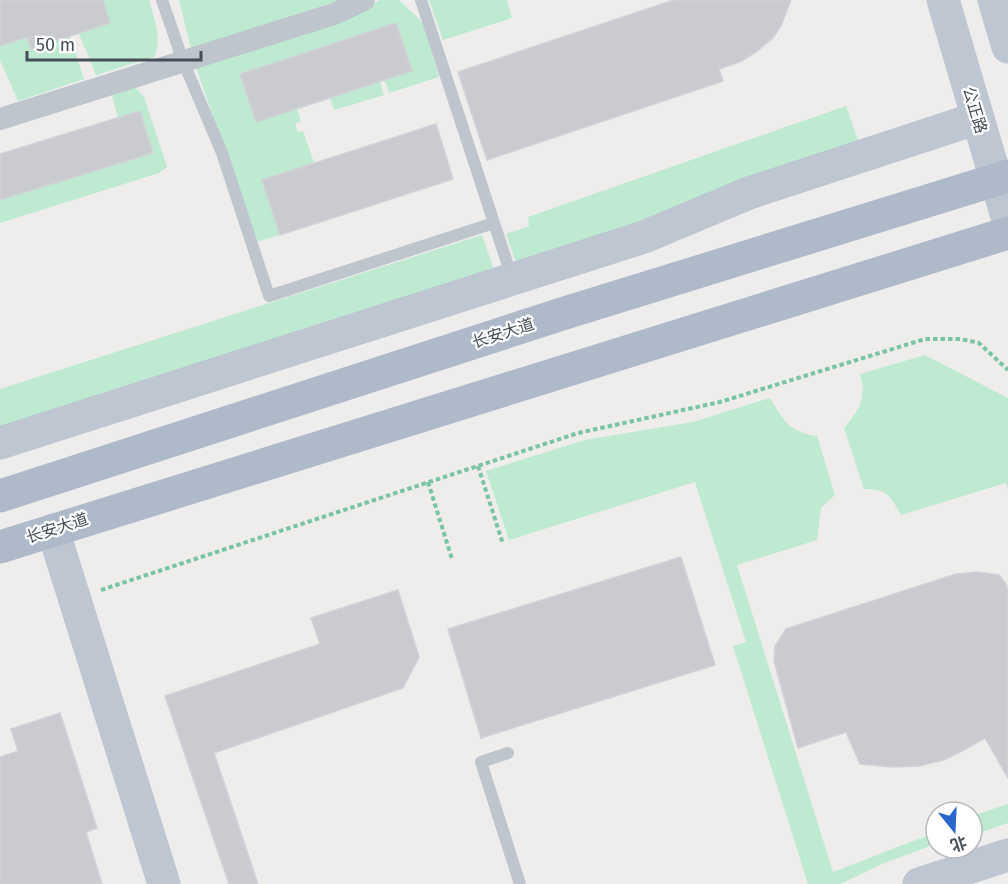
<svg xmlns="http://www.w3.org/2000/svg" width="1008" height="884" viewBox="0 0 1008 884" font-family="'Fira Sans','Noto Sans SC',sans-serif">
<style>
.green{fill:#bdead1}
.building{fill:#cacbd1;stroke:#d0d2d7;stroke-width:1.5}
.lines{fill:none;stroke-linecap:round;stroke-linejoin:round}
.path{stroke:#78c4a4;stroke-width:4;stroke-dasharray:4.5 3;stroke-linecap:butt}
.lane{stroke:#bec5cd;stroke-width:12}
.street{stroke:#bec5cd;stroke-width:22}
.secondary{stroke:#bec6d2;stroke-width:33}
.primary{stroke:#aebac9;stroke-width:33}
.labels{text-anchor:middle;dominant-baseline:central;stroke-width:4.5;stroke-linejoin:round;paint-order:stroke}
.street-label{font-size:16px;fill:#464e58;stroke:#fff}
</style>
<rect width="100%" height="100%" fill="#efecec"/>
<path class="green" d="M 0,0 L 149,0 C 154,19 163,39 154,57 L 96,75 L 79,34 L 70,36 L 84,79 L 18,101 L 0,60 Z
M 179,0 L 341,0 L 191,49 Z
M 380,0 L 399,0 L 419,19 L 425,27 L 439,77 L 389,93 L 385,80 L 412,71 L 396,23 L 240,74 L 256,122 L 297,109 L 301,121 L 295,124 L 298,132 L 303,131 L 314,163 L 262,180 L 280,235 L 256,242 L 196,67 L 372,5 Z
M 429,0 L 507,0 L 512,18 L 443,40 Z
M 380,82 L 384,95 L 334,110 L 330,98 Z
M 134,86 L 144,97 L 167,167 L 159,173 L 0,223 L 0,154 L 118,118 L 111,92 Z
M 846,106 L 860,145 L 518,268 L 506,234 L 529,226 L 528,217 Z
M 482,235 L 495,273 L 0,432 L 0,389 Z
M 925,355 L 1008,398 L 1008,489 L 1006,483 L 901,515 C 890,496 888,489 864,489 L 844,428 C 860,408 867,400 860,374 Z
M 770,398 C 784,421 789,432 817,436 L 835,495 L 821,508 L 817,540 L 737,565 L 833,872 L 929,835 L 933,845 L 882,864 L 840,884 L 808,884 L 733,646 L 746,642 L 695,482 L 509,540 L 486,471 L 585,440 L 693,422 Z
M 1008,804 L 1008,823 L 976,834 L 972,816 Z"/>
<path class="building" d="M 0,0 L 103,0 L 110,23 L 31,49 L 27,37 L 0,46 Z
M 674,0 L 791,0 L 781,26 L 773,38 L 756,52 L 742,61 L 719,69 L 723,81 L 487,160 L 458,72 Z
M 396,23 L 412,71 L 256,122 L 240,74 Z
M 140,111 L 153,153 L 0,200 L 0,154 Z
M 436,124 L 453,179 L 280,235 L 262,180 Z
M 681,557 L 715,665 L 481,738 L 448,629 Z
M 978,572 L 999,575 L 1006,584 L 1008,591 L 1008,778 L 985,738 L 960,752 L 944,760 L 919,766 L 893,767 L 860,764 L 846,732 L 798,748 L 774,661 L 775,646 L 786,629 L 956,574 Z
M 398,590 L 419,657 L 403,688 L 214,753 L 258,884 L 229,884 L 165,696 L 320,644 L 311,618 Z
M 60,713 L 97,828 L 86,832 L 102,884 L 0,884 L 0,757 L 18,751 L 11,729 Z"/>
<g class="lines">
<path class="path" d="M 478,466 L 503,544
M 428,482 L 452,559
M 101,590 L 578,433 L 720,402 L 925,339 L 961,339 L 979,343 L 1008,370"/>
<path class="lane" d="M 162,0 L 183,61 L 222,153 L 269,296 L 494,223
M 421,0 L 512,278
M 508,753 L 481,762 L 520,884"/>
<path class="street" d="M 0,119 L 334,14 L 364,0"/>
<path class="secondary" d="M 943,0 L 1008,220
M 994,0 L 1008,47
M 0,443 L 644,237 L 749,193 L 978,118
M 53,530 L 164,884
M 919,884 L 1008,855"/>
<path class="primary" d="M 0,496 L 565,313 L 1008,176
M 0,547 L 1008,233"/>
</g>
<g class="labels">
<g class="street-label">
<text transform="translate(975 110) rotate(73)">公正路</text>
<text transform="translate(503 333) rotate(-18)">长安大道</text>
<text transform="translate(57 528) rotate(-18)">长安大道</text>
</g>
</g>
<g transform="translate(954 830) rotate(162)"><circle r="28" fill="#ffffff" stroke="#b5b8bc" stroke-width="1.5"/>
<path d="M0-4.5L10 22L0 15L-10 22Z" fill="#2865cd"/>
<text y="-9" font-size="16" font-weight="bold" text-anchor="middle" fill="#464e58">北</text>
</g>
<path d="M27 51v9h174v-9" fill="none" stroke="#464e58" stroke-width="3"/>
<text x="36" y="51" font-size="18" fill="#464e58" stroke="#ffffff" stroke-width="4.5" paint-order="stroke">50 m</text>
</svg>
